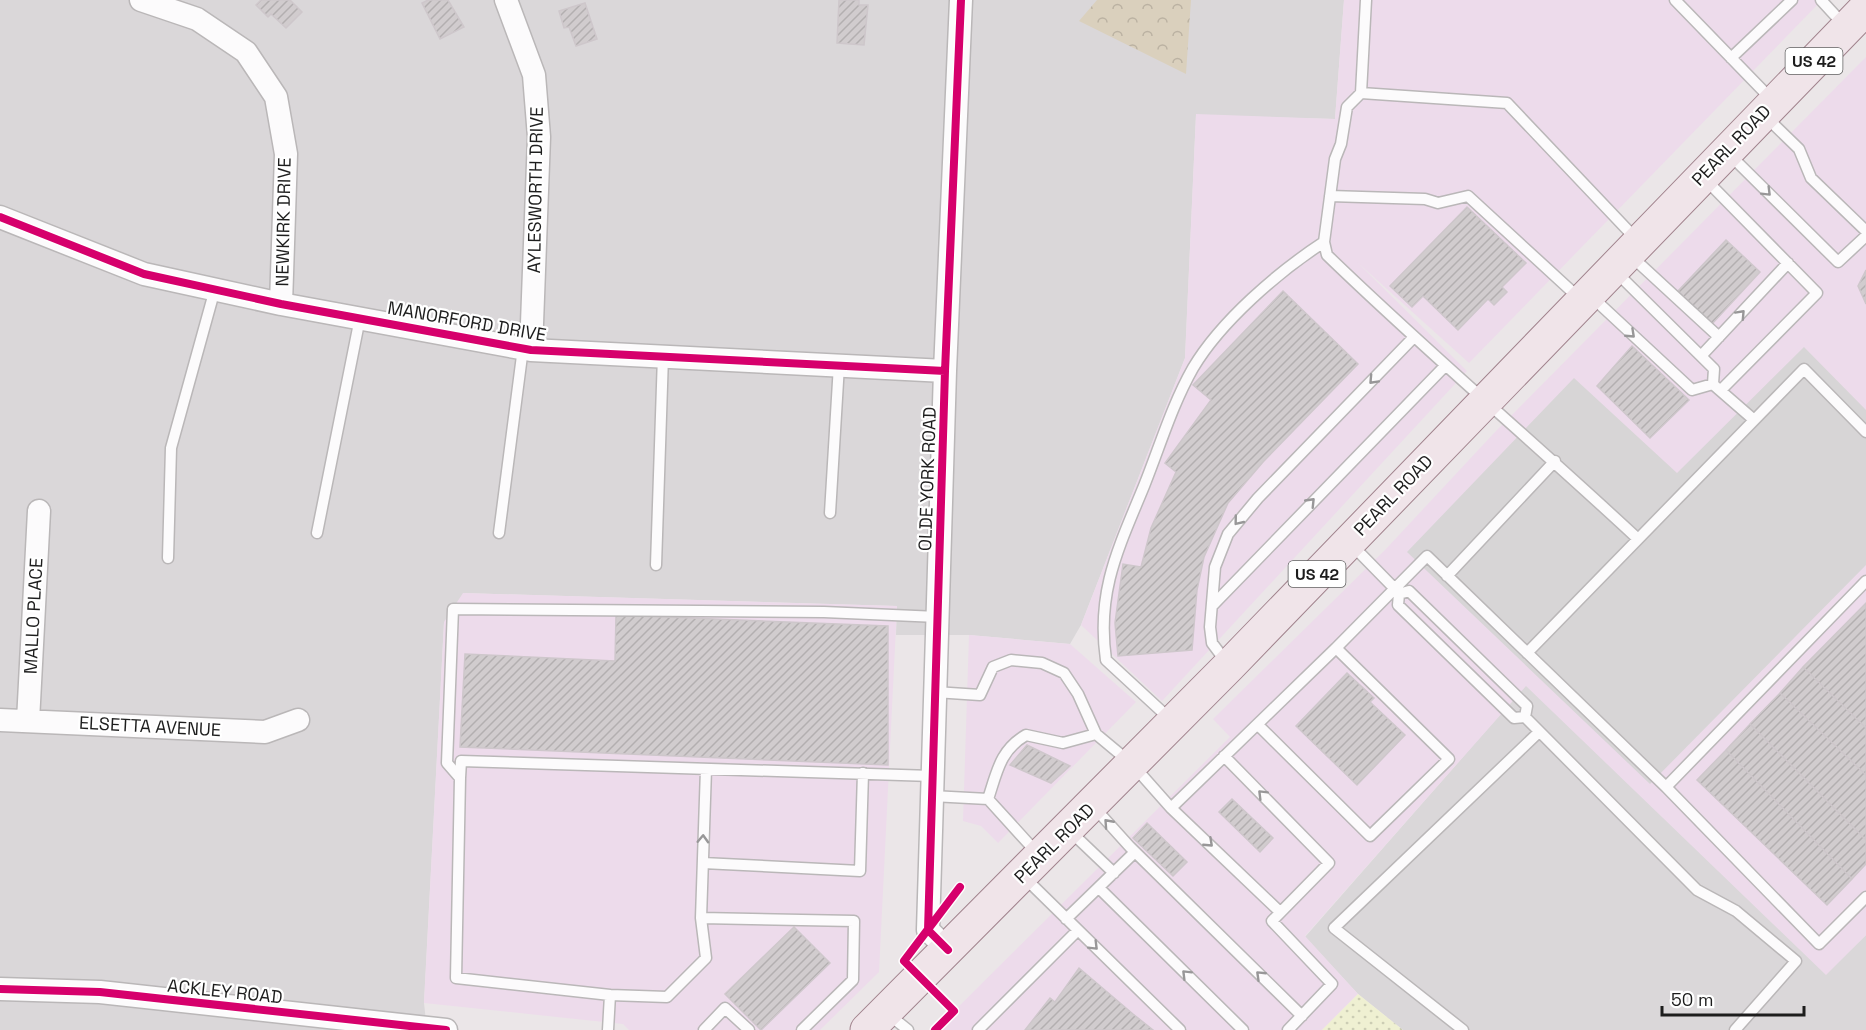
<svg xmlns="http://www.w3.org/2000/svg" width="1866" height="1030" viewBox="0 0 1866 1030" font-family="'Space Grotesk',sans-serif">
<style>
.residential{fill:#dad7d9}
.commercial{fill:#eddbeb}
.forest{fill:url(#forest-crowns)}
.park{fill:url(#park-dots)}
.parking{fill:#d7d5d6}
.building{fill:url(#building-hatch);stroke:#cec7cb;stroke-width:1.5}
.lines{fill:none;stroke-linecap:round;stroke-linejoin:round}
.lane-casing{stroke:#bab7b8;stroke-width:13}
.street-casing{stroke:#bab7b8;stroke-width:25}
.primary-casing{stroke:#a1838d;stroke-width:35}
.lane{stroke:#fcfbfc;stroke-width:10}
.street{stroke:#fcfbfc;stroke-width:22}
.primary{stroke:#f0e4e9;stroke-width:33}
.cycleway-casing{stroke:#fff;stroke-width:11}
.cycleway{stroke:#d6006c;stroke-width:8}
.oneway{stroke:#989798}
.labels{text-anchor:middle;dominant-baseline:central;stroke-width:4.5;stroke-linejoin:round;paint-order:stroke}
.shield{fill:#fff;stroke:#616161;stroke-width:1.5}
.shield-label{font-size:16px;font-weight:bold;fill:#1d1d1d}
.street-label{font-size:18px;fill:#1d1d1d;stroke:#fff}
</style>
<defs>
<pattern id="forest-crowns" width="20" height="18" patternUnits="userSpaceOnUse" patternTransform="scale(1.5)"><rect width="20" height="18" fill="#dad0bd"/><path d="M2 6a3 3 0 1 1 6 0M12 15a3 3 0 1 1 6 0" fill="none" stroke="#bbb2a2"/></pattern>
<pattern id="park-dots" width="8" height="8" patternUnits="userSpaceOnUse" patternTransform="scale(1.5)"><rect width="8" height="8" fill="#eff0d2"/><path d="M2 2h.1M6 6h.1" fill="none" stroke="#cccdb4" stroke-width="1.8" stroke-linecap="round"/></pattern>
<pattern id="building-hatch" width="6" height="6" patternUnits="userSpaceOnUse" patternTransform="scale(1.5)"><rect width="6" height="6" fill="#d1ccce"/><path d="M-1 1l2-2M0 6l6-6M5 7l2-2" fill="none" stroke="#b3afb0"/></pattern>
</defs>
<rect width="100%" height="100%" fill="#ebe6e8"/>
<path class="residential" d="M 0,0 L 1344,0 L 1335,119 L 1196,115 L 1185,358 L 1081,625 L 1070,644 L 969,635 L 896,635 L 897,606 L 464,593 L 444,623 L 424,1003 L 427,1030 L 0,1030 Z
M 1526,685 L 1826,974 L 1866,935 L 1866,1030 L 1403,1030 L 1358,994 L 1305,937 Z"/>
<path class="commercial" d="M 1344,0 L 1822,0 L 1469,363 L 1357,262 L 1467,371 L 1162,701 L 1081,625 L 1185,358 L 1196,114 L 1335,119 Z
M 1866,57 L 1866,935 L 1826,975 L 1526,686 L 1305,936 L 1358,994 L 1322,1030 L 935,1030 L 1230,737 L 1213,719 L 1385,550 L 1495,432 Z
M 463,593 L 897,606 L 879,972 L 820,1030 L 629,1030 L 623,1024 L 424,1003 L 444,622 Z
M 969,635 L 1070,644 L 1136,702 L 998,843 L 981,826 L 963,821 Z"/>
<path class="forest" d="M 1097,0 L 1191,0 L 1186,74 L 1079,21 Z"/>
<path class="park" d="M 1358,994 L 1403,1030 L 1322,1030 Z"/>
<path class="parking" d="M 1804,347 L 1866,410 L 1866,565 L 1650,784 L 1407,552 L 1574,378 L 1677,473 Z"/>
<path class="building" d="M 261,0 L 290,0 L 302,12 L 286,28 L 271,14 L 268,17 L 256,5 Z
M 428,0 L 448,0 L 464,27 L 440,39 L 422,3 Z
M 839,0 L 859,0 L 859,5 L 868,5 L 864,45 L 837,43 Z
M 585,3 L 597,39 L 576,46 L 569,27 L 564,28 L 559,11 Z
M 1467,207 L 1526,263 L 1502,287 L 1507,292 L 1494,305 L 1488,299 L 1458,330 L 1423,296 L 1412,307 L 1390,286 Z
M 1726,240 L 1760,272 L 1712,324 L 1678,291 Z
M 1866,270 L 1866,304 L 1858,286 Z
M 1283,291 L 1358,364 L 1263,462 L 1228,503 L 1204,557 L 1197,590 L 1192,650 L 1118,656 L 1115,623 L 1123,564 L 1141,567 L 1151,528 L 1176,472 L 1165,463 L 1211,400 L 1193,385 Z
M 1632,346 L 1689,400 L 1650,438 L 1597,386 Z
M 1866,603 L 1866,728 L 1803,667 Z
M 616,615 L 888,626 L 888,765 L 460,747 L 465,654 L 615,661 Z
M 1803,667 L 1866,728 L 1866,775 L 1780,693 Z
M 1347,673 L 1374,698 L 1370,702 L 1405,735 L 1357,785 L 1296,726 Z
M 1780,693 L 1866,775 L 1866,840 L 1750,724 Z
M 1750,724 L 1866,840 L 1866,864 L 1852,879 L 1726,750 Z
M 1027,745 L 1070,766 L 1051,783 L 1010,765 Z
M 1726,750 L 1852,879 L 1827,905 L 1697,780 Z
M 1232,799 L 1273,838 L 1260,852 L 1219,812 Z
M 1147,823 L 1187,862 L 1173,876 L 1133,838 Z
M 794,927 L 830,963 L 761,1030 L 725,994 Z
M 1079,968 L 1133,1014 L 1153,1030 L 1025,1030 L 1050,998 L 1055,1002 Z"/>
<g class="lines">
<g class="lane-casing">
<path id="lane" d="M 1366,0 L 1361,93 L 1507,103 L 1637,240
M 1675,0 L 1773,101
M 1821,0 L 1844,25
M 1731,58 L 1792,0
M 1361,93 L 1347,107 L 1341,144 L 1335,159 L 1324,242 L 1327,255 C 1428,353 1535,443 1638,539
M 1765,116 L 1799,149 L 1811,178 L 1866,231
M 1730,155 L 1838,262 L 1866,236
M 1706,180 L 1817,293 L 1721,390
M 1330,196 L 1425,199 L 1438,203 L 1468,196 L 1579,298
M 1630,255 L 1719,337
M 1616,272 L 1714,369 L 1713,384
M 1592,297 L 1692,390 L 1713,384
M 1701,356 L 1788,263
M 1715,386 L 1753,419
M 830,513 L 839,365
M 317,533 L 360,318
M 499,533 L 523,348
M 1351,544 L 1399,593
M 168,558 L 171,448 L 215,289
M 656,565 L 663,356
M 1447,576 L 1555,461
M 1409,591 L 1527,706 L 1525,717 L 1514,718 L 1398,605 L 1399,594 Z
M 1213,605 L 1445,366
M 1336,648 L 1427,556 L 1666,787 L 1866,581
M 1527,653 L 1804,369 L 1866,432
M 1227,663 L 1212,643 L 1210,627 L 1215,567 L 1228,534 L 1258,498 L 1413,338
M 935,692 L 980,695 L 993,667 L 1011,660 L 1042,663 L 1064,673 L 1078,694 L 1096,734 L 1132,764 L 1171,808 L 1280,912
M 1525,717 L 1697,890 L 1736,911 L 1796,961 L 1735,1030
M 1171,720 L 1106,660 C 1096,591 1119,547 1144,486 C 1160,446 1172,405 1193,368 C 1221,321 1278,272 1324,242
M 1224,756 L 1329,863 L 1272,921 L 1332,984 L 1288,1030
M 460,778 L 461,761 L 932,776
M 1666,787 L 1819,944 L 1866,897
M 932,796 L 988,799 L 1038,854
M 988,799 C 997,772 1000,750 1026,735 L 1063,743 L 1096,734
M 1093,806 L 1130,847 L 1302,1016
M 1171,808 L 1336,648 L 1449,759 L 1370,836 L 1258,725
M 1071,832 L 1114,873
M 703,863 L 860,871 L 863,773
M 1025,878 L 1180,1030
M 1100,889 L 1243,1030
M 701,918 L 706,769
M 1066,919 L 1135,852
M 610,995 L 456,978 L 460,778 L 447,763 L 453,609 L 824,612 L 938,617
M 887,1013 L 908,1030
M 608,1030 L 610,995 L 667,997 L 706,958 L 701,918 L 854,921 L 853,980 L 802,1030
M 704,1030 L 725,1008 L 749,1030
M 978,1030 L 1078,930
M 1463,1030 L 1334,928 L 1539,732"/>
</g>
<g class="street-casing">
<path id="street" d="M 141,0 L 197,19 L 246,52 L 276,97 L 286,154 L 281,304
M 506,0 L 534,75 L 539,137 L 531,350
M 0,217 L 144,274 L 281,304 L 531,350 L 945,371
M 0,720 L 265,732 L 298,720
M 28,721 L 39,511
M 948,950 L 928,930 L 945,371 L 961,0
M 0,989 L 100,992 L 446,1030"/>
</g>
<g class="primary-casing">
<path id="primary" d="M 867,1030 L 1229,666 L 1866,8"/>
</g>
<use href="#lane" class="lane"/>
<use href="#street" class="street"/>
<use href="#primary" class="primary"/>
<g class="cycleway-casing">
<path id="cycleway" d="M 0,217 L 144,274 L 281,304 L 531,350 L 945,371
M 948,950 L 928,930 L 945,371 L 961,0
M 0,989 L 100,992 L 446,1030
M 935,1030 L 954,1011 L 904,961 L 960,887"/>
</g>
<use href="#cycleway" class="cycleway"/>
</g>
<defs><path id="oneway-chevron" d="M-2-3.5L2.5 0L-2 3.5" fill="none" stroke-width="1.6" stroke-linecap="round" stroke-linejoin="round" transform="scale(1.5)"/></defs>
<g class="oneway">
<use href="#oneway-chevron" transform="translate(1767 192) rotate(45)"/>
<use href="#oneway-chevron" transform="translate(1741 314) rotate(-47)"/>
<use href="#oneway-chevron" transform="translate(1631 334) rotate(43)"/>
<use href="#oneway-chevron" transform="translate(1373 380) rotate(133)"/>
<use href="#oneway-chevron" transform="translate(1311 502) rotate(-46)"/>
<use href="#oneway-chevron" transform="translate(1238 521) rotate(129)"/>
<use href="#oneway-chevron" transform="translate(1262 794) rotate(-135)"/>
<use href="#oneway-chevron" transform="translate(1108 823) rotate(-132)"/>
<use href="#oneway-chevron" transform="translate(703 839) rotate(-88)"/>
<use href="#oneway-chevron" transform="translate(1209 843) rotate(43)"/>
<use href="#oneway-chevron" transform="translate(1094 946) rotate(45)"/>
<use href="#oneway-chevron" transform="translate(1186 974) rotate(-135)"/>
<use href="#oneway-chevron" transform="translate(1260 975) rotate(-136)"/>
</g>
<g class="labels">
<g class="shield">
<rect x="1785.5" y="48" width="57" height="26" rx="4.5"/>
<rect x="1288.5" y="561" width="57" height="26" rx="4.5"/>
</g>
<g class="shield-label">
<text x="1814" y="61">US 42</text>
<text x="1317" y="574">US 42</text>
</g>
<g class="street-label">
<text transform="translate(1731 145) rotate(-46)">PEARL ROAD</text>
<text transform="translate(535 190) rotate(-89)">AYLESWORTH DRIVE</text>
<text transform="translate(283 222) rotate(-89)">NEWKIRK DRIVE</text>
<text transform="translate(467 321) rotate(10)">MANORFORD DRIVE</text>
<text transform="translate(927 479) rotate(-88)">OLDE YORK ROAD</text>
<text transform="translate(1393 495) rotate(-46)">PEARL ROAD</text>
<text transform="translate(33 616) rotate(-87)">MALLO PLACE</text>
<text transform="translate(150 726) rotate(3)">ELSETTA AVENUE</text>
<text transform="translate(1054 843) rotate(-45)">PEARL ROAD</text>
<text transform="translate(225 991) rotate(6)">ACKLEY ROAD</text>
</g>
</g>
<path d="M1662 1006v9h142v-9" fill="none" stroke="#1d1d1d" stroke-width="3"/>
<text x="1671" y="1006" font-size="18" fill="#1d1d1d" stroke="#ffffff" stroke-width="4.5" paint-order="stroke">50 m</text>
</svg>
